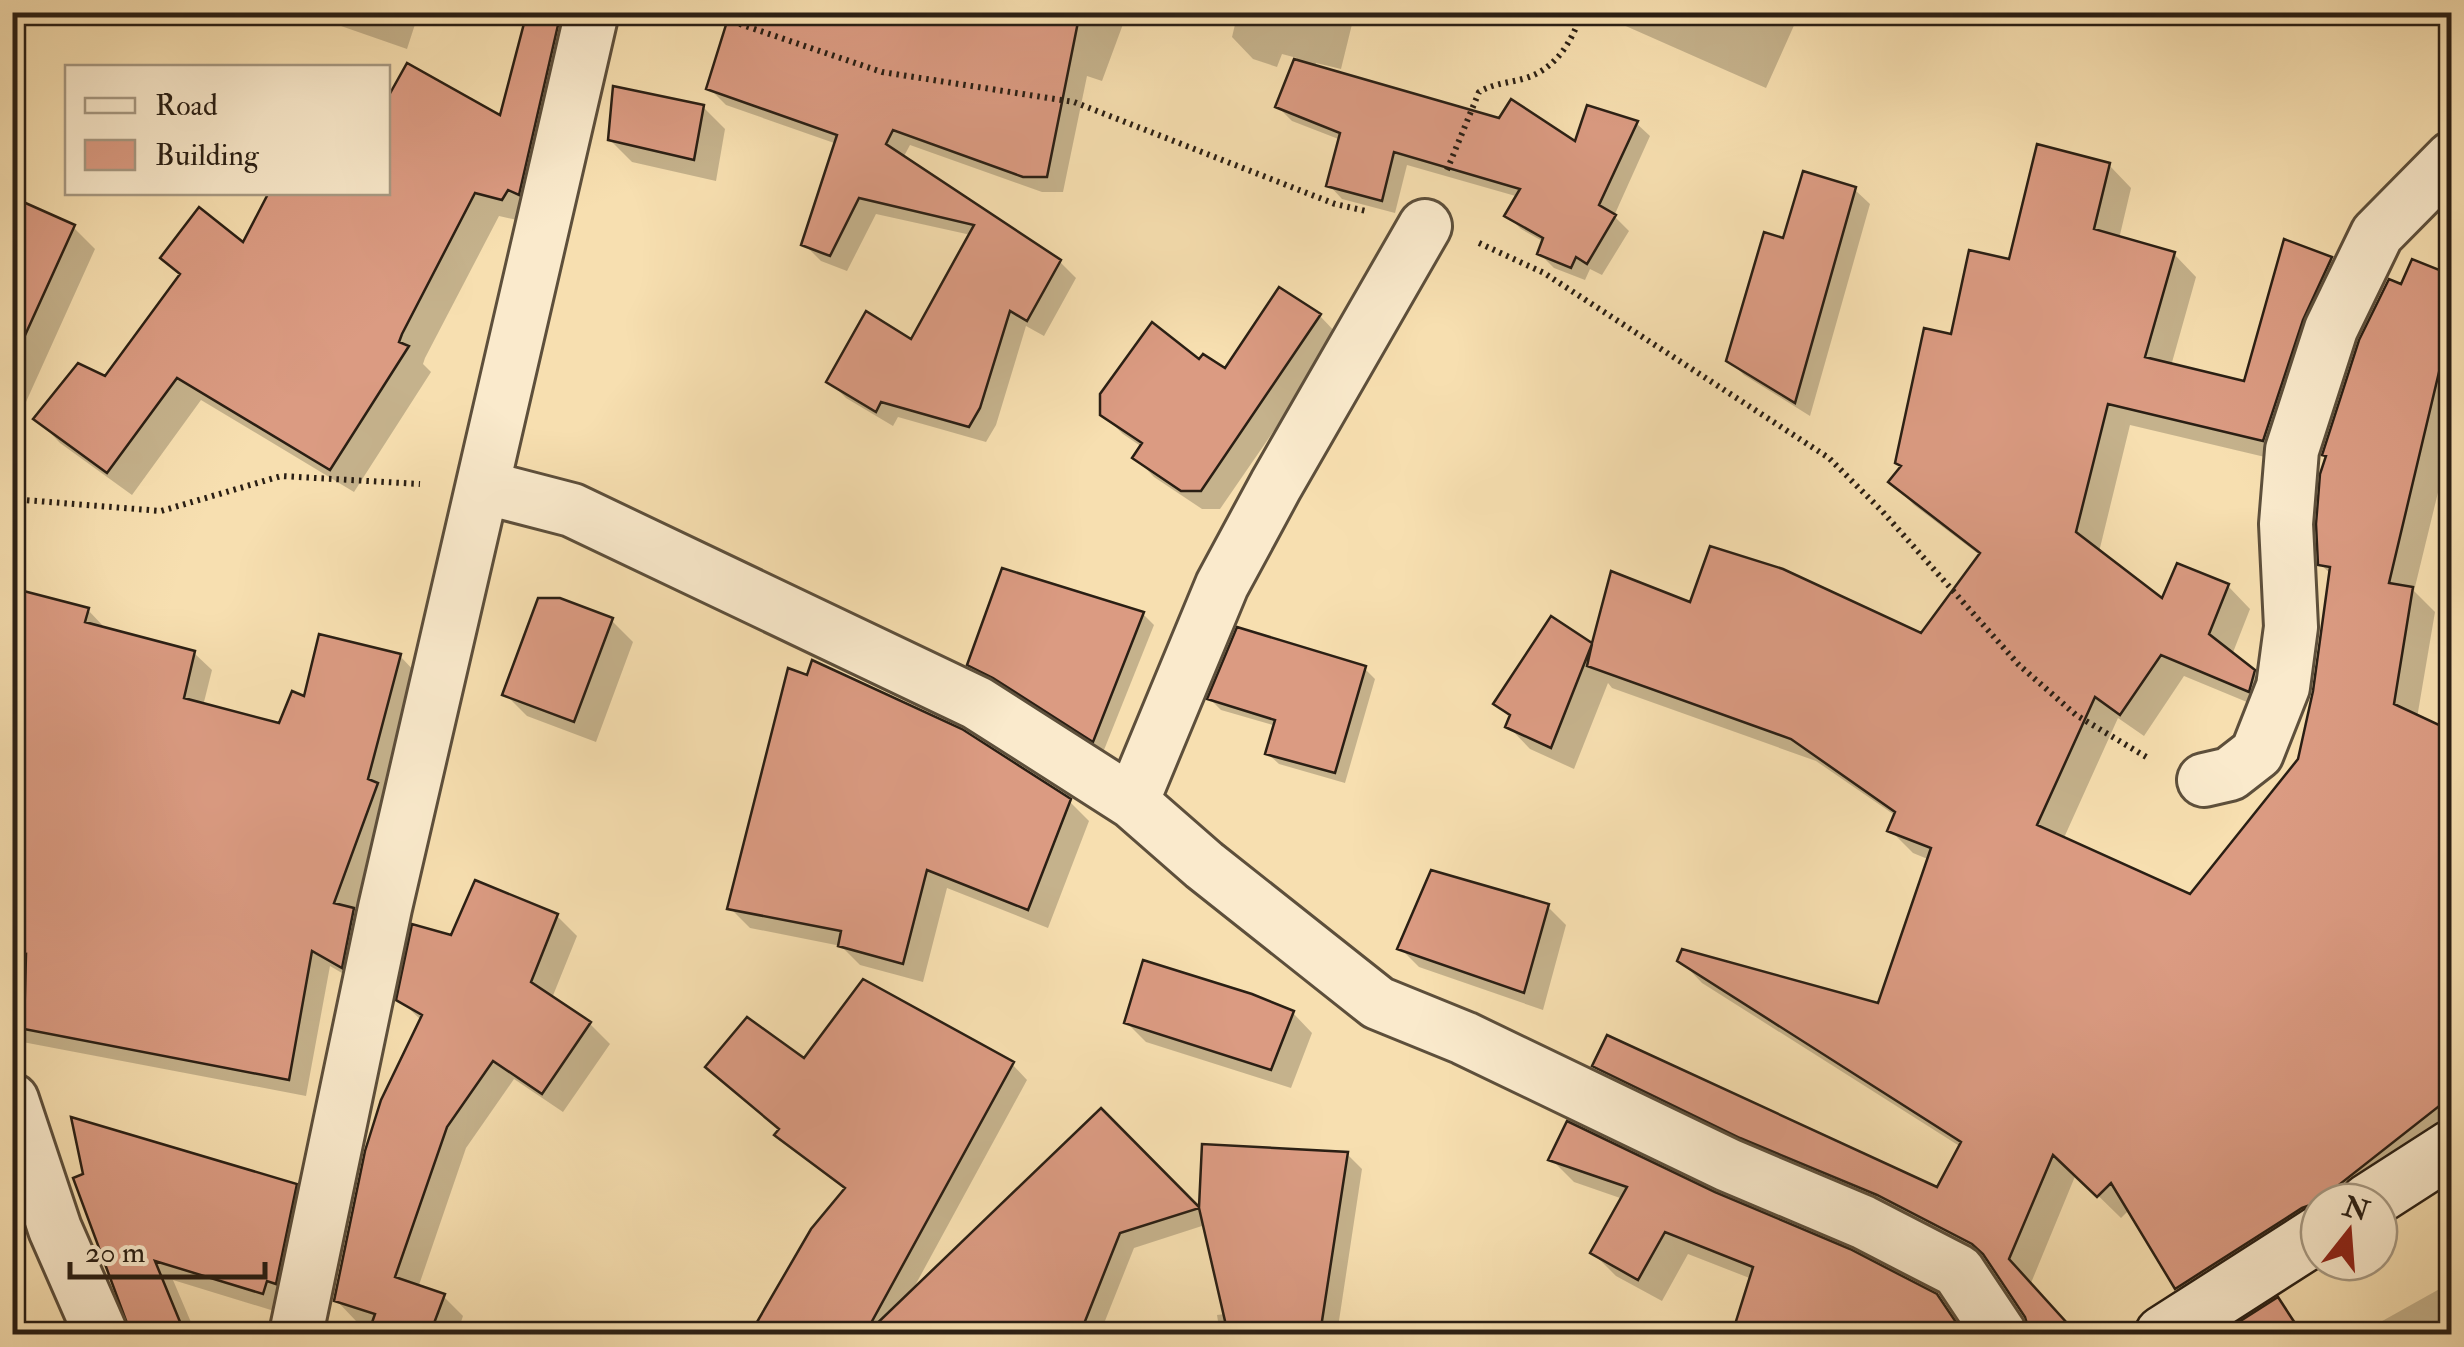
<svg xmlns="http://www.w3.org/2000/svg" width="2464" height="1347" viewBox="0 0 2464 1347" font-family="'IM FELL Double Pica',serif">
<style>
.shadow{fill:#0003}
.building{fill:#db9b82;stroke:#2a1f14;stroke-width:2.5}
.lines{fill:none;stroke-linecap:round;stroke-linejoin:round}
.street-casing{stroke:#5d4f3b;stroke-width:58}
.secondary-casing{stroke:#2a1f14;stroke-width:60}
.path{stroke:#2a1f14;stroke-width:6;stroke-dasharray:2.5 5;stroke-linecap:butt}
.street{stroke:#faeacc;stroke-width:52}
.secondary{stroke:#faeacc;stroke-width:55}
</style>
<rect width="100%" height="100%" fill="#f7dfb0"/>
<filter id="stains"><feTurbulence type="fractalNoise" baseFrequency=".002" numOctaves="4"/><feColorMatrix values="0 0 0 0 .2 0 0 0 0 .09 0 0 0 0 .02 0 0 0 .5 -.17"/></filter>
<radialGradient id="worn" r=".72"><stop offset=".6" stop-color="#630" stop-opacity="0"/><stop offset="1" stop-color="#630" stop-opacity=".3"/></radialGradient>
<path class="shadow" d="M 143,12 L 169,12 L 169,17 Z
M 327,12 L 419,12 L 407,49 L 341,26 Z
M 561,12 L 584,36 L 526,222 L 499,216 L 425,358 L 423,364 L 431,372 L 354,492 L 201,400 L 132,495 L 60,443 L 37,419 L 106,379 L 181,276 L 163,258 L 244,246 L 388,192 L 388,102 L 408,66 L 502,119 Z
M 732,12 L 1151,12 L 1144,25 L 1126,16 L 1102,81 L 1087,76 L 1063,192 L 1042,192 L 910,145 L 903,158 L 1060,262 L 1076,278 L 1044,336 L 1026,326 L 996,425 L 986,442 L 898,417 L 893,426 L 846,398 L 830,382 L 912,343 L 971,235 L 876,214 L 847,271 L 821,261 L 804,244 L 837,144 L 726,105 L 709,88 Z
M 1238,12 L 1355,12 L 1341,69 L 1316,63 L 1315,68 L 1577,145 L 1636,123 L 1650,136 L 1614,216 L 1629,231 L 1602,275 L 1590,269 L 1585,280 L 1554,268 L 1540,254 L 1544,242 L 1521,229 L 1507,215 L 1519,197 L 1407,165 L 1395,213 L 1342,199 L 1329,185 L 1341,140 L 1292,121 L 1278,107 L 1297,58 L 1282,54 L 1277,67 L 1253,59 L 1232,37 Z
M 1594,12 L 1800,12 L 1766,88 Z
M 703,107 L 725,129 L 716,181 L 632,162 L 610,140 Z
M 2109,165 L 2131,188 L 2119,239 L 2174,254 L 2196,277 L 2171,366 L 2246,384 L 2286,242 L 2331,259 L 2354,282 L 2286,462 L 2130,425 L 2099,552 L 2163,602 L 2228,586 L 2250,609 L 2232,655 L 2276,695 L 2271,712 L 2184,676 L 2144,736 L 2118,718 L 2063,840 L 2190,897 L 2300,760 L 2315,691 L 2332,575 L 2320,564 L 2403,287 L 2452,278 L 2452,435 L 2414,591 L 2435,612 L 2417,718 L 2452,733 L 2452,1136 L 2368,1202 L 2319,1202 L 2319,1234 L 2200,1310 L 2177,1287 L 2130,1209 L 2121,1218 L 2076,1174 L 2031,1283 L 2076,1334 L 2034,1334 L 2027,1316 L 1992,1264 L 1902,1217 L 1618,1089 L 1595,1066 L 1938,1190 L 1961,1147 L 1702,983 L 1680,960 L 1879,1006 L 1930,860 L 1913,853 L 1890,830 L 1896,816 L 1816,761 L 1612,688 L 1608,683 L 1574,769 L 1530,749 L 1508,726 L 1511,719 L 1496,703 L 1552,620 L 1594,647 L 1691,606 L 1922,636 L 1981,556 L 1914,505 L 1892,482 L 1904,467 L 1953,337 L 2011,262 Z
M 1855,190 L 1870,204 L 1810,416 L 1744,375 L 1729,360 L 1785,241 Z
M 12,200 L 74,228 L 95,249 L 12,433 Z
M 1280,291 L 1320,316 L 1339,336 L 1220,509 L 1202,509 L 1154,477 L 1135,457 L 1142,447 L 1123,434 L 1102,414 L 1200,362 L 1226,372 Z
M 12,591 L 88,610 L 105,628 L 194,653 L 212,670 L 203,706 L 280,726 L 306,700 L 400,656 L 417,674 L 394,802 L 354,911 L 371,928 L 359,983 L 330,966 L 306,1096 L 12,1040 Z
M 1143,614 L 1154,625 L 1104,750 L 1006,688 L 981,675 L 970,664 Z
M 611,620 L 633,642 L 596,742 L 527,716 L 505,694 Z
M 1364,668 L 1375,679 L 1345,783 L 1279,764 L 1268,754 L 1276,726 L 1221,710 L 1210,699 Z
M 1069,801 L 1089,821 L 1048,928 L 947,888 L 923,982 L 860,965 L 841,946 L 750,928 L 730,908 Z
M 1547,906 L 1566,925 L 1543,1010 L 1419,967 L 1400,948 Z
M 557,916 L 577,936 L 552,998 L 590,1024 L 610,1044 L 563,1112 L 514,1079 L 466,1148 L 418,1288 L 443,1296 L 463,1316 L 457,1334 L 370,1334 L 373,1326 L 356,1321 L 336,1300 L 422,1021 L 399,999 L 452,938 Z
M 1293,1013 L 1312,1033 L 1291,1088 L 1146,1042 L 1126,1022 Z
M 804,1062 L 1012,1064 L 1027,1080 L 911,1293 L 1101,1112 L 1201,1212 L 1347,1154 L 1362,1169 L 1337,1334 L 1220,1334 L 1217,1315 L 1225,1314 L 1205,1225 L 1134,1248 L 1101,1331 L 1110,1334 L 753,1334 L 813,1231 L 847,1191 L 777,1135 Z
M 1551,1159 L 1936,1296 L 1970,1334 L 1735,1334 L 1752,1279 L 1688,1254 L 1662,1301 L 1616,1276 L 1593,1253 L 1623,1199 L 1574,1182 Z
M 76,1179 L 295,1187 L 316,1208 L 284,1314 L 173,1280 L 196,1334 L 133,1334 Z
M 2452,1282 L 2452,1334 L 2359,1334 Z
M 2278,1301 L 2307,1334 L 2225,1334 Z"/>
<path class="building" d="M 527,12 L 561,12 L 519,195 L 508,190 L 502,200 L 475,193 L 402,334 L 399,342 L 409,346 L 330,470 L 177,378 L 107,473 L 33,419 L 78,363 L 105,376 L 180,274 L 160,258 L 199,207 L 243,242 L 269,192 L 388,192 L 388,97 L 407,63 L 500,115 Z
M 730,12 L 1080,12 L 1047,177 L 1023,177 L 893,130 L 886,144 L 1061,260 L 1027,321 L 1010,311 L 980,408 L 969,427 L 881,402 L 876,412 L 826,382 L 866,311 L 911,339 L 974,225 L 859,198 L 830,256 L 801,245 L 837,135 L 706,89 Z
M 1294,59 L 1499,118 L 1511,99 L 1575,141 L 1587,105 L 1638,121 L 1599,205 L 1616,215 L 1587,264 L 1576,257 L 1571,268 L 1537,254 L 1543,238 L 1504,216 L 1520,189 L 1394,152 L 1382,201 L 1326,186 L 1340,133 L 1275,107 Z
M 613,86 L 704,105 L 694,160 L 608,140 Z
M 2037,144 L 2110,163 L 2094,229 L 2175,252 L 2145,357 L 2244,381 L 2284,239 L 2332,257 L 2303,320 L 2263,441 L 2108,404 L 2076,532 L 2162,598 L 2177,563 L 2229,584 L 2209,634 L 2255,670 L 2249,692 L 2161,655 L 2120,715 L 2095,697 L 2037,825 L 2190,894 L 2298,759 L 2313,691 L 2330,567 L 2318,565 L 2316,524 L 2320,474 L 2326,456 L 2322,455 L 2359,340 L 2389,279 L 2401,284 L 2412,259 L 2452,275 L 2452,342 L 2440,368 L 2389,583 L 2413,587 L 2394,704 L 2452,731 L 2452,1096 L 2316,1203 L 2302,1208 L 2175,1289 L 2111,1183 L 2097,1197 L 2053,1155 L 2009,1259 L 2077,1334 L 2030,1334 L 2025,1317 L 1983,1254 L 1972,1244 L 1877,1195 L 1740,1138 L 1592,1066 L 1607,1035 L 1937,1187 L 1961,1142 L 1677,961 L 1682,949 L 1878,1003 L 1931,848 L 1887,831 L 1895,812 L 1791,739 L 1587,666 L 1592,644 L 1551,748 L 1505,727 L 1510,715 L 1493,704 L 1551,616 L 1592,643 L 1611,571 L 1690,602 L 1710,546 L 1783,569 L 1921,633 L 1980,553 L 1888,482 L 1901,466 L 1895,463 L 1924,328 L 1951,334 L 1969,250 L 2009,259 Z
M 1803,171 L 1856,187 L 1795,403 L 1726,361 L 1764,232 L 1783,238 Z
M 12,197 L 75,225 L 12,364 Z
M 1279,287 L 1321,314 L 1201,491 L 1181,491 L 1132,458 L 1142,443 L 1100,415 L 1100,394 L 1152,322 L 1199,359 L 1203,354 L 1225,368 Z
M 1002,568 L 1144,612 L 1093,742 L 993,678 L 967,665 Z
M 12,588 L 89,608 L 85,622 L 195,651 L 184,698 L 279,723 L 292,691 L 304,696 L 319,634 L 401,654 L 368,779 L 378,783 L 334,903 L 354,908 L 342,968 L 312,951 L 289,1080 L 24,1029 L 26,954 L 12,956 Z
M 538,598 L 560,598 L 613,618 L 574,722 L 502,695 Z
M 1237,627 L 1366,666 L 1335,773 L 1265,754 L 1275,720 L 1207,699 Z
M 812,660 L 962,729 L 1071,799 L 1028,910 L 927,870 L 903,964 L 838,946 L 841,931 L 727,909 L 788,668 L 807,675 Z
M 1431,870 L 1549,904 L 1524,993 L 1397,949 Z
M 475,880 L 558,914 L 531,982 L 591,1022 L 542,1094 L 493,1061 L 447,1127 L 395,1277 L 445,1294 L 430,1334 L 368,1334 L 375,1314 L 334,1301 L 365,1151 L 381,1100 L 422,1015 L 396,1000 L 412,924 L 451,935 Z
M 1143,960 L 1252,994 L 1294,1011 L 1271,1070 L 1124,1023 Z
M 863,979 L 1014,1062 L 865,1334 L 750,1334 L 811,1229 L 845,1188 L 774,1135 L 779,1129 L 705,1067 L 747,1017 L 804,1058 Z
M 1101,1108 L 1199,1207 L 1202,1144 L 1348,1152 L 1320,1334 L 1228,1334 L 1199,1208 L 1120,1233 L 1080,1334 L 866,1334 Z
M 71,1117 L 297,1184 L 276,1284 L 267,1281 L 263,1294 L 155,1261 L 185,1334 L 131,1334 L 73,1178 L 83,1174 Z
M 1567,1121 L 1715,1192 L 1850,1249 L 1937,1294 L 1964,1334 L 1732,1334 L 1753,1267 L 1665,1232 L 1638,1280 L 1590,1253 L 1627,1187 L 1548,1160 Z
M 2278,1297 L 2302,1334 L 2220,1334 Z"/>
<g class="lines">
<g class="street-casing">
<path id="street" d="M 483,487 L 572,510 L 977,703 L 1132,802 L 1204,865 L 1378,1003 L 1464,1038 L 1728,1165 L 1863,1222 L 1958,1271 L 2000,1334
M 2204,780 L 2230,774 L 2257,753 L 2283,687 L 2291,627 L 2286,524 L 2292,450 L 2331,329 L 2377,234 L 2452,158
M 1132,802 L 1222,585 L 1276,485 L 1425,226
M 12,1100 L 55,1229 L 101,1334
M 296,1334 L 385,908 L 592,12"/>
</g>
<g class="secondary-casing">
<path id="secondary" d="M 2368,1202 L 2452,1148
M 2163,1334 L 2319,1234"/>
</g>
<path class="path" d="M 704,12 L 882,72 L 1074,102 L 1335,204 L 1366,211
M 1447,170 L 1479,92 C 1494,83 1510,83 1526,78 C 1557,68 1572,41 1582,12
M 1479,243 L 1544,273 L 1829,458 L 1882,511 L 2019,665 L 2076,715 L 2148,758
M 12,499 L 161,511 L 281,476 L 420,484"/>
<use href="#street" class="street"/>
<use href="#secondary" class="secondary"/>
</g>
<rect width="2464" height="1347" fill="none" stroke="#f7dfb0" stroke-width="50"/>
<rect x="15" y="15" width="2434" height="1317" fill="none" stroke="#2a1f14" stroke-width="5"/>
<rect x="25" y="25" width="2414" height="1297" fill="none" stroke="#2a1f14" stroke-width="2.5"/>
<rect x="65" y="65" width="325" height="130" fill="#faeacc" stroke="#a79982" stroke-width="2.5"/>
<rect x="85" y="98" width="50" height="15" fill="#faeacc" stroke="#a79982" stroke-width="2.5"/>
<text x="155" y="115" font-size="30" fill="#2a1f14">Road</text>
<rect x="85" y="140" width="50" height="30" fill="#db9b82" stroke="#a79982" stroke-width="2.5"/>
<text x="155" y="165" font-size="30" fill="#2a1f14">Building</text>
<g transform="translate(2349 1232) rotate(17)"><circle r="48" fill="#faeacc" stroke="#a79982" stroke-width="2.5"/>
<path d="M0-8L18 38L0 25L-18 38Z" fill="#8f2418"/>
<text y="-15" font-size="28" font-weight="bold" text-anchor="middle" fill="#2a1f14">N</text>
</g>
<path d="M70 1262v15h195v-15" fill="none" stroke="#2a1f14" stroke-width="5"/>
<text x="85" y="1262" font-size="30" fill="#2a1f14" stroke="#faeacc" stroke-width="8" paint-order="stroke">20 m</text>
<rect width="100%" height="100%" filter="url(#stains)"/>
<rect width="100%" height="100%" fill="url(#worn)"/>
</svg>
